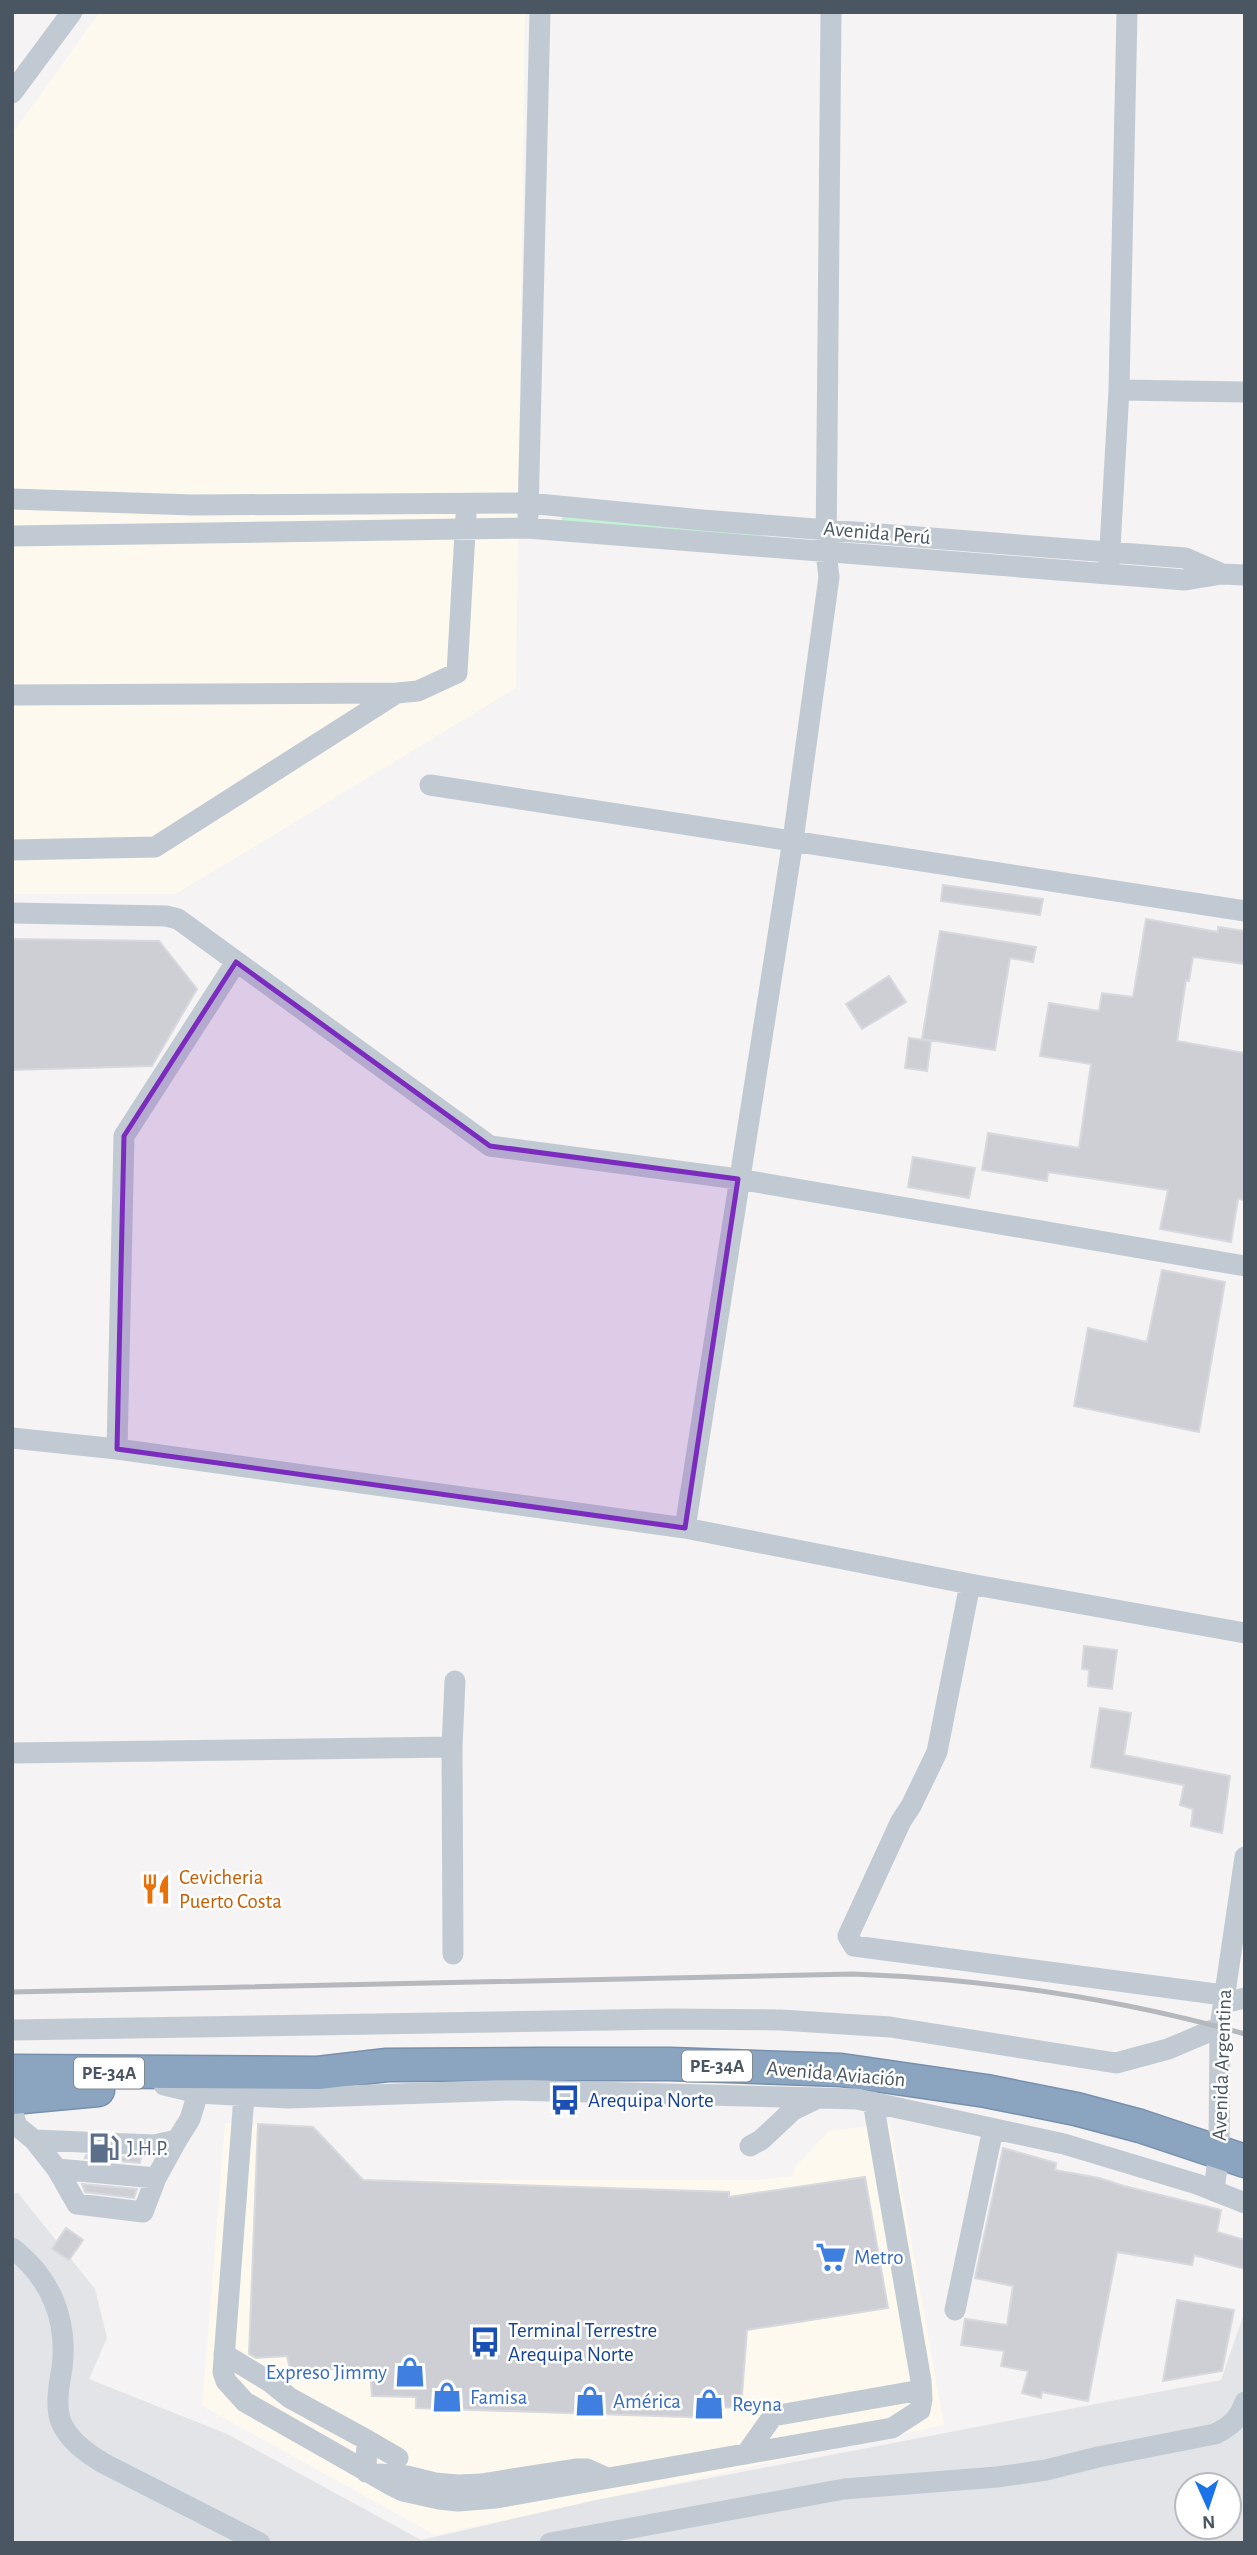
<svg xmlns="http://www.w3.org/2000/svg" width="1257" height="2555" viewBox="0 0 1257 2555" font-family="'Alegreya Sans',sans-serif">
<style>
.commercial{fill:#fdf9ef}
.airport{fill:#e2e4e7;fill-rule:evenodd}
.green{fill:#c3f1d5}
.building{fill:#cdcfd5;stroke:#d7d9de;stroke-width:2}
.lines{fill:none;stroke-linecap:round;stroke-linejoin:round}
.highway-casing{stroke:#7690ad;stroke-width:35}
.minor{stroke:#c1cad2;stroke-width:21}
.highway{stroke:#8ba5c1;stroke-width:32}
.rail{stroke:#b5b8bd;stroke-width:5}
.marked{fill:#7b2cbf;fill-opacity:0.2;stroke:#7b2cbf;stroke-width:5;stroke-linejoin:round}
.labels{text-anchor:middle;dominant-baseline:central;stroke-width:5;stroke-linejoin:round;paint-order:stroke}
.shield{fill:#fff;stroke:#808990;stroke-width:2}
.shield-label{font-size:19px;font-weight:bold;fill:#4a5661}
.street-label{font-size:21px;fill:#4a5661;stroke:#fff}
.food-label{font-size:21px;fill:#c56008;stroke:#fff;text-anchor:start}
.transit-label{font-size:21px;fill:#164399;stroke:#fff;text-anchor:start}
.service-label{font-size:21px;fill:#4e5e75;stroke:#fff;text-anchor:start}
.shop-label{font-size:21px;fill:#366cbe;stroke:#fff;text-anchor:start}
</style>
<rect width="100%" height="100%" fill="#f5f3f3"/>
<path class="commercial" d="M 100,12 L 525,12 L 516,688 L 176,894 L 12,894 L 12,134 Z
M 225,2123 L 313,2127 L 363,2180 L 758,2180 L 793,2176 L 794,2168 L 829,2131 L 890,2123 L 944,2425 L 435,2535 L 202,2406 Z"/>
<path class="airport" d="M 18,2193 L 95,2289 L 107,2338 L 89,2379 L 227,2434 L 421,2540 L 596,2500 L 1221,2380 L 1245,2311 L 1245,2543 L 12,2543 L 12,2194 ZM 1187,2485 L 1229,2485 L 1229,2527 L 1187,2527 Z"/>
<path class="green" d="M 562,514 L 763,533 L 763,539 L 562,521 Z"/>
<path class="building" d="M 943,885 L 1043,899 L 1040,915 L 941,901 Z
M 1146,919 L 1218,932 L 1218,927 L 1245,931 L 1245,964 L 1193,957 L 1189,981 L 1186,980 L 1177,1041 L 1245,1053 L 1245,1200 L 1238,1199 L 1231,1242 L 1160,1229 L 1168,1190 L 1048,1172 L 1047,1181 L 982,1170 L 988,1133 L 1079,1148 L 1091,1064 L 1040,1056 L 1049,1003 L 1099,1011 L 1102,993 L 1133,997 Z
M 940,931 L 1036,947 L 1033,962 L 1010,958 L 995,1050 L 922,1039 Z
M 12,939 L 159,941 L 197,989 L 152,1066 L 12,1070 Z
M 889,976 L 906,1002 L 862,1029 L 846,1004 Z
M 909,1038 L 931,1041 L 927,1071 L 905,1068 Z
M 913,1157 L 975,1168 L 969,1198 L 908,1187 Z
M 1162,1270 L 1225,1282 L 1199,1432 L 1074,1406 L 1088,1328 L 1147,1342 Z
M 1084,1646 L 1117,1650 L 1112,1689 L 1088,1686 L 1089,1670 L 1082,1669 Z
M 1100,1708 L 1131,1713 L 1124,1755 L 1230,1776 L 1222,1833 L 1191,1826 L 1193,1809 L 1180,1805 L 1184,1785 L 1091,1767 Z
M 258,2124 L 313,2127 L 363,2180 L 729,2192 L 729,2197 L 865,2177 L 888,2308 L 747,2330 L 741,2408 L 715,2407 L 715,2418 L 416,2408 L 416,2397 L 372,2396 L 370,2369 L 290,2369 L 287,2356 L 256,2358 L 249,2354 Z
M 1003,2148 L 1056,2163 L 1055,2170 L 1099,2178 L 1124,2186 L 1221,2210 L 1217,2232 L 1245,2240 L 1245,2269 L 1194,2255 L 1192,2265 L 1117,2252 L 1088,2401 L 1042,2392 L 1041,2398 L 1022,2393 L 1028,2371 L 1001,2366 L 1004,2351 L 961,2345 L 965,2319 L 1007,2325 L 1013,2286 L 975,2278 Z
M 86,2155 L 141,2158 L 140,2163 L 85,2158 Z
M 82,2184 L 137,2189 L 134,2198 L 85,2192 Z
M 66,2228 L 83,2240 L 69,2260 L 52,2249 Z
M 1177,2300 L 1234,2310 L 1222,2371 L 1163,2381 Z"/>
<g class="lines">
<g class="highway-casing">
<path id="highway" d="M 12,2071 L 318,2073 L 387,2065 L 548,2064 L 670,2064 L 841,2070 L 986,2091 L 1076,2109 L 1140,2126 L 1245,2161
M 12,2098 L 98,2090"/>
</g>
<path class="minor" d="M 12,93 L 72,12
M 1119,390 L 1245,392
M 12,499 L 193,505 L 528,503 L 702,520 L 1185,558 L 1222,574
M 528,516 L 540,12
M 12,536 L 527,528 L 1185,580 L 1222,574 L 1245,575
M 1109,565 L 1119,390 L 1127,12
M 12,695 L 397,693
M 430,785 L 1245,911
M 12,850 L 155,847 L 397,693 L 418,691 L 457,673 L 466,515
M 12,913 L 166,916 L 178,919 L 490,1146 L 738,1179 L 1245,1266
M 12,1438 L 117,1449 L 685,1528 L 970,1584 L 1245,1633
M 117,1449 L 124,1136 L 236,962
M 685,1528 L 793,840 L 829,577 L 826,553 L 831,12
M 970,1584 L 937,1752 L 911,1806 L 901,1821 L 848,1936 L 854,1946 L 1223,1995
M 12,1753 L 452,1747
M 453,1954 L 452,1747 L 455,1681
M 1223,2003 L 1245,1998
M 12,2030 L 669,2019 L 780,2020 L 890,2027 L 1116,2063 L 1168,2049 L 1220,2027
M 164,2085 L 198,2093 L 288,2098 L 511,2090 L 857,2099 L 1064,2144 L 1197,2184 L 1245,2203
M 244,2096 L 223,2372 L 226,2381 L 245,2402 L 389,2484 L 403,2491 L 439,2499 L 458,2501 L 496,2498 L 892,2428 L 920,2410 L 922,2399 L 921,2381 L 873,2102
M 12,2111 L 17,2126 L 34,2140 L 154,2145 L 177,2140 L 190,2119 L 198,2093
M 34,2140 L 57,2169 L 156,2178 L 177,2140
M 750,2146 L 761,2140 L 793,2110 L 816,2099
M 57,2169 L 77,2204 L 143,2212 L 156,2178
M 1214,2191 L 1219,2151 L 1220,2027 L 1245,1857
M 12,2248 C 51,2278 68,2320 62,2368 C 59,2385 55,2406 61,2422 C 69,2441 87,2453 103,2463 L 260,2543
M 955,2310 L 993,2129
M 224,2354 L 270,2382 L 290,2398 L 367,2440 L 366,2472
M 367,2440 L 398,2458
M 746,2454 L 773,2416 L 921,2390
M 379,2474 L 407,2476 L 435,2483 L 458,2485 L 481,2484 L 576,2469 L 587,2469 L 605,2477
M 550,2543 L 844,2489 L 997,2477 L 1046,2470 L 1098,2457 L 1215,2434 C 1231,2426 1239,2419 1245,2402"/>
<use href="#highway" class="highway"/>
<path class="rail" d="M 12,1992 L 853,1974 C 985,1979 1117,1998 1245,2034"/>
</g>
<path class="marked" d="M 236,962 L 490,1146 L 738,1179 L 685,1528 L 117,1449 L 124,1136 Z"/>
<defs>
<g id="restaurant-bare" transform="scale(2.415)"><path d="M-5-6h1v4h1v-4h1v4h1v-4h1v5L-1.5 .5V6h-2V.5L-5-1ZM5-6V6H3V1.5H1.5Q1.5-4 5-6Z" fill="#e8710a" stroke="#fff" stroke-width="2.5" paint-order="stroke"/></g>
<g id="bus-bare" transform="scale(2.415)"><path d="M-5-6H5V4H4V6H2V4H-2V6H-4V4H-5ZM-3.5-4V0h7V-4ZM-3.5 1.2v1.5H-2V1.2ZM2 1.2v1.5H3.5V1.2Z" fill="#1a4fb4" stroke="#fff" stroke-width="2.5" paint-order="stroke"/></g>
<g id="fuel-bare" transform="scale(2.415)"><path d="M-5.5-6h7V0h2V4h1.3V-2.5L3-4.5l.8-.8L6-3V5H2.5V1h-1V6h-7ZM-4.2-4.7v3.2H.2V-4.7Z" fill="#5c6f8a" stroke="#fff" stroke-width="2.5" paint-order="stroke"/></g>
<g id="supermarket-bare" transform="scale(2.415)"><path d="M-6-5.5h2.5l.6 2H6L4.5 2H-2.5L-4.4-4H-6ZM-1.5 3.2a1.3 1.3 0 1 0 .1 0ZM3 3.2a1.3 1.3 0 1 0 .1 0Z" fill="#3f7fe0" stroke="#fff" stroke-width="2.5" paint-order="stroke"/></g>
<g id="shop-bare" transform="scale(2.415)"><path d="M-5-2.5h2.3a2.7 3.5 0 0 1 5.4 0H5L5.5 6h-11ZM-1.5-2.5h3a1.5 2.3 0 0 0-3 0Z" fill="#3f7fe0" stroke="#fff" stroke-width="2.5" paint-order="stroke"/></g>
</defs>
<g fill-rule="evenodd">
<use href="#restaurant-bare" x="156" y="1889"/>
<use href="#bus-bare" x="565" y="2100"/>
<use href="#fuel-bare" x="104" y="2148"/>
<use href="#supermarket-bare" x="831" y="2257"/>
<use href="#bus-bare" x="485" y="2342"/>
<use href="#shop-bare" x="410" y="2372"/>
<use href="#shop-bare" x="447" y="2397"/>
<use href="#shop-bare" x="590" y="2401"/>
<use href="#shop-bare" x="709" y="2404"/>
</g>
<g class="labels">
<g class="shield">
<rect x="682" y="2050.5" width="70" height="31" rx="5"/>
<rect x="74" y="2057.5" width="70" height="31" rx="5"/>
</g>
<g class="shield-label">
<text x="717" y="2066">PE-34A</text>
<text x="109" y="2073">PE-34A</text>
</g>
<g class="street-label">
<text transform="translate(877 533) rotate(5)">Avenida Perú</text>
<text transform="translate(1222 2065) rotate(-88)">Avenida Argentina</text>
<text transform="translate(836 2074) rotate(5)">Avenida Aviación</text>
</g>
<g class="food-label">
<text x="179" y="1877">Cevicheria<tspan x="179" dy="24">Puerto Costa</tspan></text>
</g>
<g class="transit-label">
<text x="588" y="2100">Arequipa Norte</text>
<text x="508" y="2330">Terminal Terrestre<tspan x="508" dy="24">Arequipa Norte</tspan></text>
</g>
<g class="service-label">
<text x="127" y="2148">J.H.P.</text>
</g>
<g class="shop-label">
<text x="854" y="2257">Metro</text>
<text x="387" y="2372" text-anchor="end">Expreso Jimmy</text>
<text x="470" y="2397">Famisa</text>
<text x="613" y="2401">América</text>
<text x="732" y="2404">Reyna</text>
</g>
</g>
<rect width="1257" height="2555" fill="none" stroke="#4a5661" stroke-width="28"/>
<g transform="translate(1208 2506) rotate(177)"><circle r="33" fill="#ffffff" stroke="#b7bbc0" stroke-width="2"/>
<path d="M0-5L12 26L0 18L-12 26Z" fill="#1a73e8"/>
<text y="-10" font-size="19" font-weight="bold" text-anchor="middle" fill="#4a5661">N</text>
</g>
</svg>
